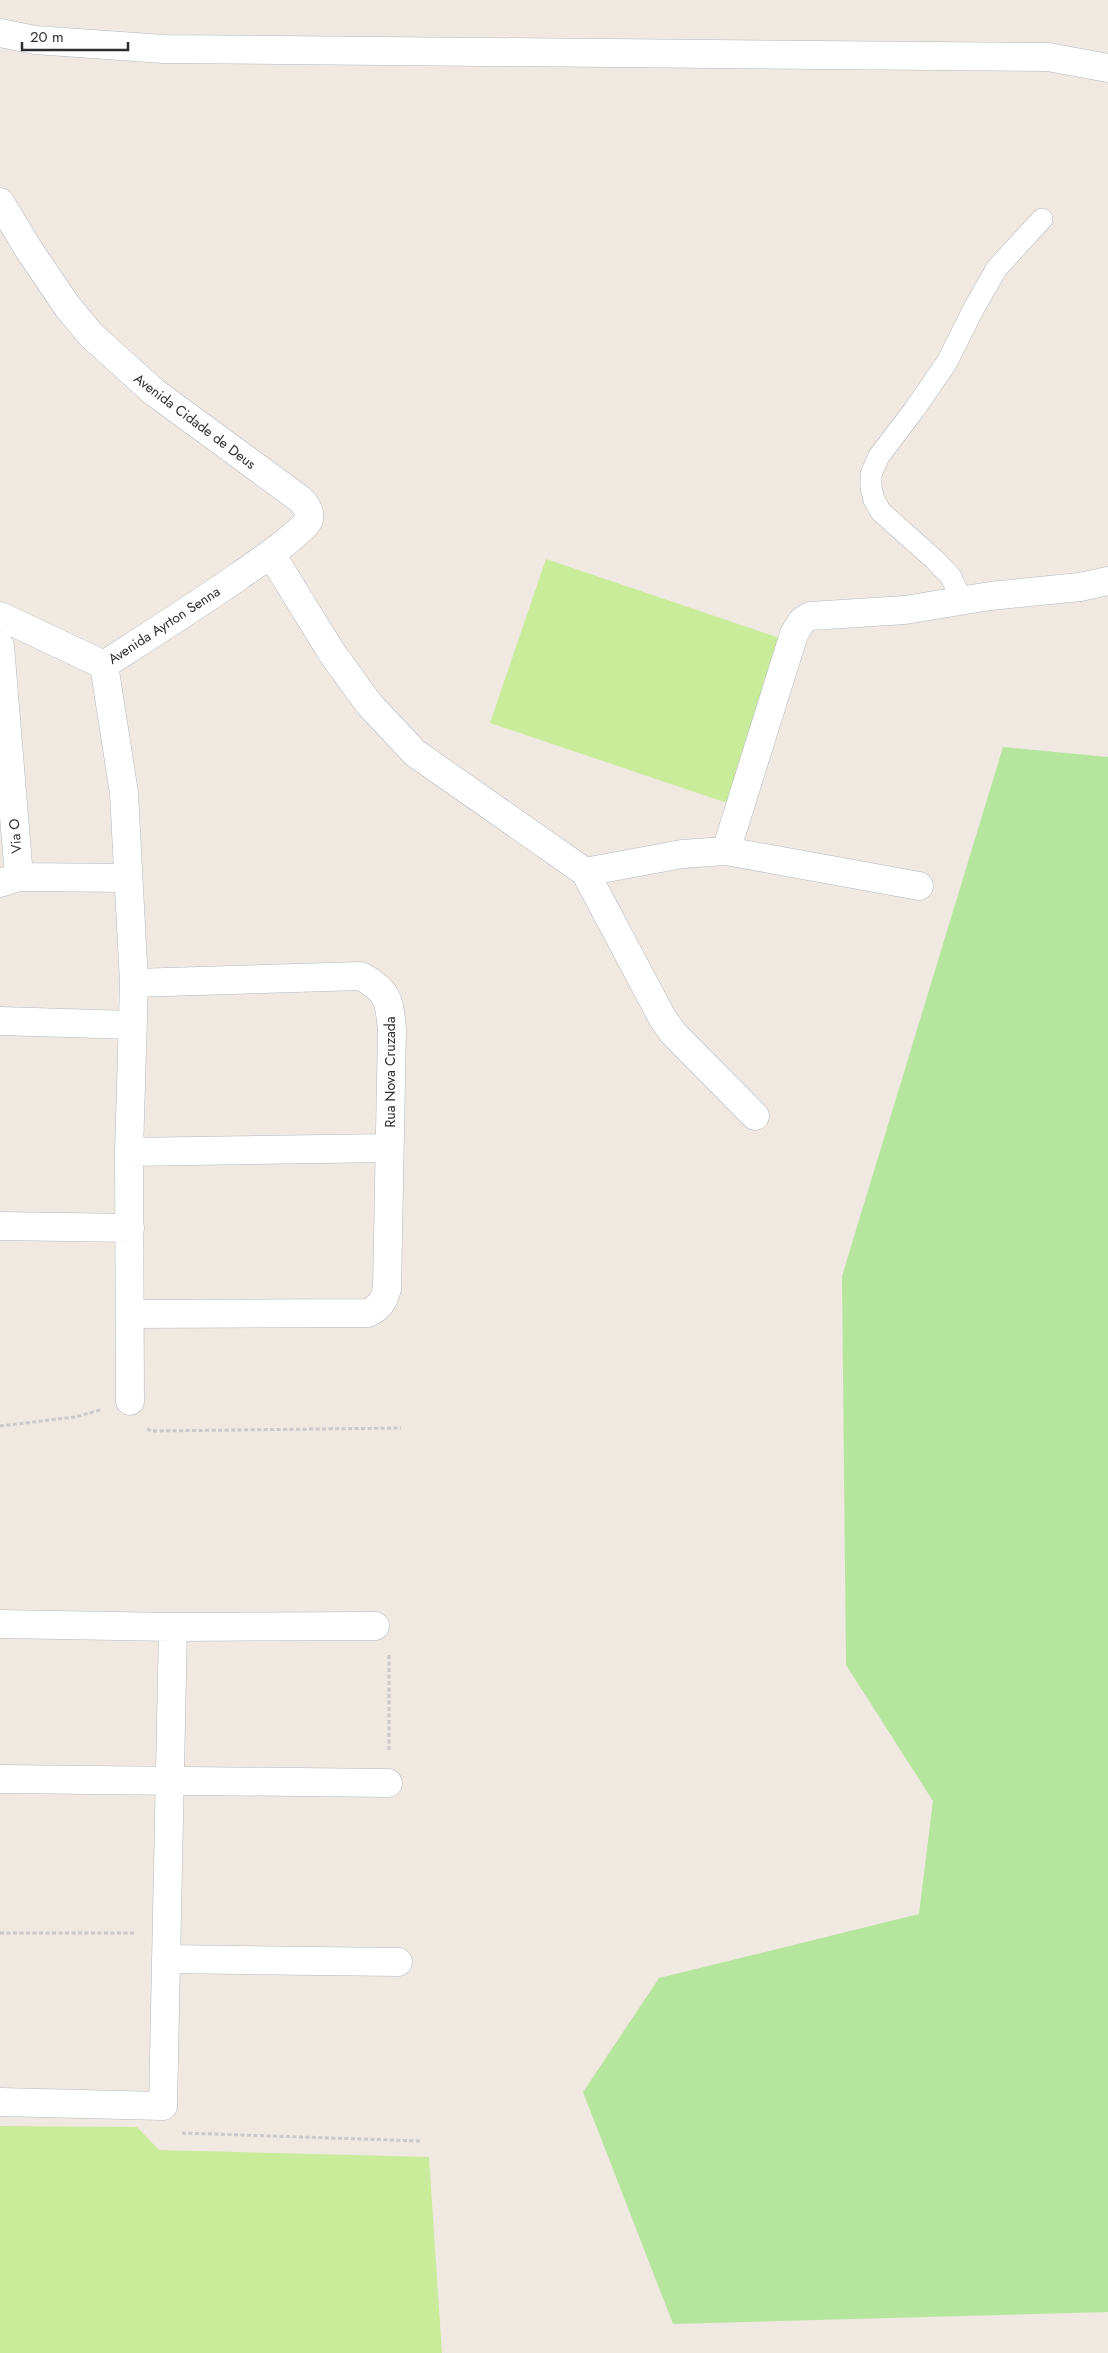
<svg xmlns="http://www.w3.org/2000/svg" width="1108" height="2353" viewBox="0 0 1108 2353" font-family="Jost,sans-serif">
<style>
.green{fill:#b6e59e}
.pitch{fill:#c9ec9a}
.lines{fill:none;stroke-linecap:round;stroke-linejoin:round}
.service-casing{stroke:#b4b7c1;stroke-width:22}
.minor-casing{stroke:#b4b7c1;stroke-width:29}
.path{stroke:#c9c9c9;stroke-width:3;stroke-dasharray:4 2.5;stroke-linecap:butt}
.service{stroke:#fff;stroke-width:21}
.minor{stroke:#fff;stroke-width:28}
.labels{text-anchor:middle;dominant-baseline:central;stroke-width:4.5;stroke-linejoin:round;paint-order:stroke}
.street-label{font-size:14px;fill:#2e2e2e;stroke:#fff}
</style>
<rect width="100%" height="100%" fill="#efe9e1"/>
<path class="green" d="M 1003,747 L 1108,757 L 1108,2312 L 673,2324 L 583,2092 L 659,1978 L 919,1914 L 933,1801 L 846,1665 L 842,1276 Z"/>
<path class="pitch" d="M 546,559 L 803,646 L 748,810 L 490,723 Z
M 0,2126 L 137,2127 L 159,2150 L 429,2157 L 442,2353 L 0,2353 Z"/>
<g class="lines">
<g class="service-casing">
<path id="service" d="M 962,601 L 951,577 L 935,560 L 881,512 L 874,500 L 871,487 L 871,474 L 879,456 L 914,410 L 947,362 L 974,308 L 997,268 L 1042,219"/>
</g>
<g class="minor-casing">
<path id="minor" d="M 0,33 L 35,40 L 164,49 L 1048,57 L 1108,68
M 0,202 L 29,250 L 67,306 L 91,335 L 154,392 L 300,499 C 305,504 311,511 309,519 C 305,538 131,647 104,665
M 271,554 L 332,653 L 369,704 L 415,753 L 585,872 L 663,1019 L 673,1033 L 755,1116
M 0,616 L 104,665
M 0,646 L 19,877
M 104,665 L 124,793 L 134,983 L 129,1152 L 130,1401
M 726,851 L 794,634 L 802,621 L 810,616 L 905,610 L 990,596 L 1080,587 L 1108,581
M 585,872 L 682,854 L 726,851 L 919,886
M 0,883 L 19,877 L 128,878
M 0,1021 L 132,1025
M 129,1152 L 389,1148
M 0,1226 L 130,1228
M 130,1314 L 368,1313 C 380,1307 383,1302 387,1289 L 392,1029 C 389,999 388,991 361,976 L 134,983
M 0,1624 L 173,1627 L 375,1626
M 0,1779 L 388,1783
M 166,1959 L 398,1962
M 0,2102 L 163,2106 L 173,1627"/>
</g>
<path class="path" d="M 0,1426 L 75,1417 L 100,1410
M 147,1429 L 152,1431 L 401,1428
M 389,1750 L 389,1654
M 0,1933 L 134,1933
M 182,2133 L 421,2141"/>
<use href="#service" class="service"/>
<use href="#minor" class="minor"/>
</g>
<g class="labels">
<g class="street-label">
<text transform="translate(195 421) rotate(37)">Avenida Cidade de Deus</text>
<text transform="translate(164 625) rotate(-33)">Avenida Ayrton Senna</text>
<text transform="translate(15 836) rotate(-95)">Via O</text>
<text transform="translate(390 1072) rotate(-90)">Rua Nova Cruzada</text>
</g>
</g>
<path d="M22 42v8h106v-8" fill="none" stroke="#2e2e2e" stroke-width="2.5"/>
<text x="30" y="42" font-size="15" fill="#2e2e2e" stroke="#ffffff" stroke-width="4" paint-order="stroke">20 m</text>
</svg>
